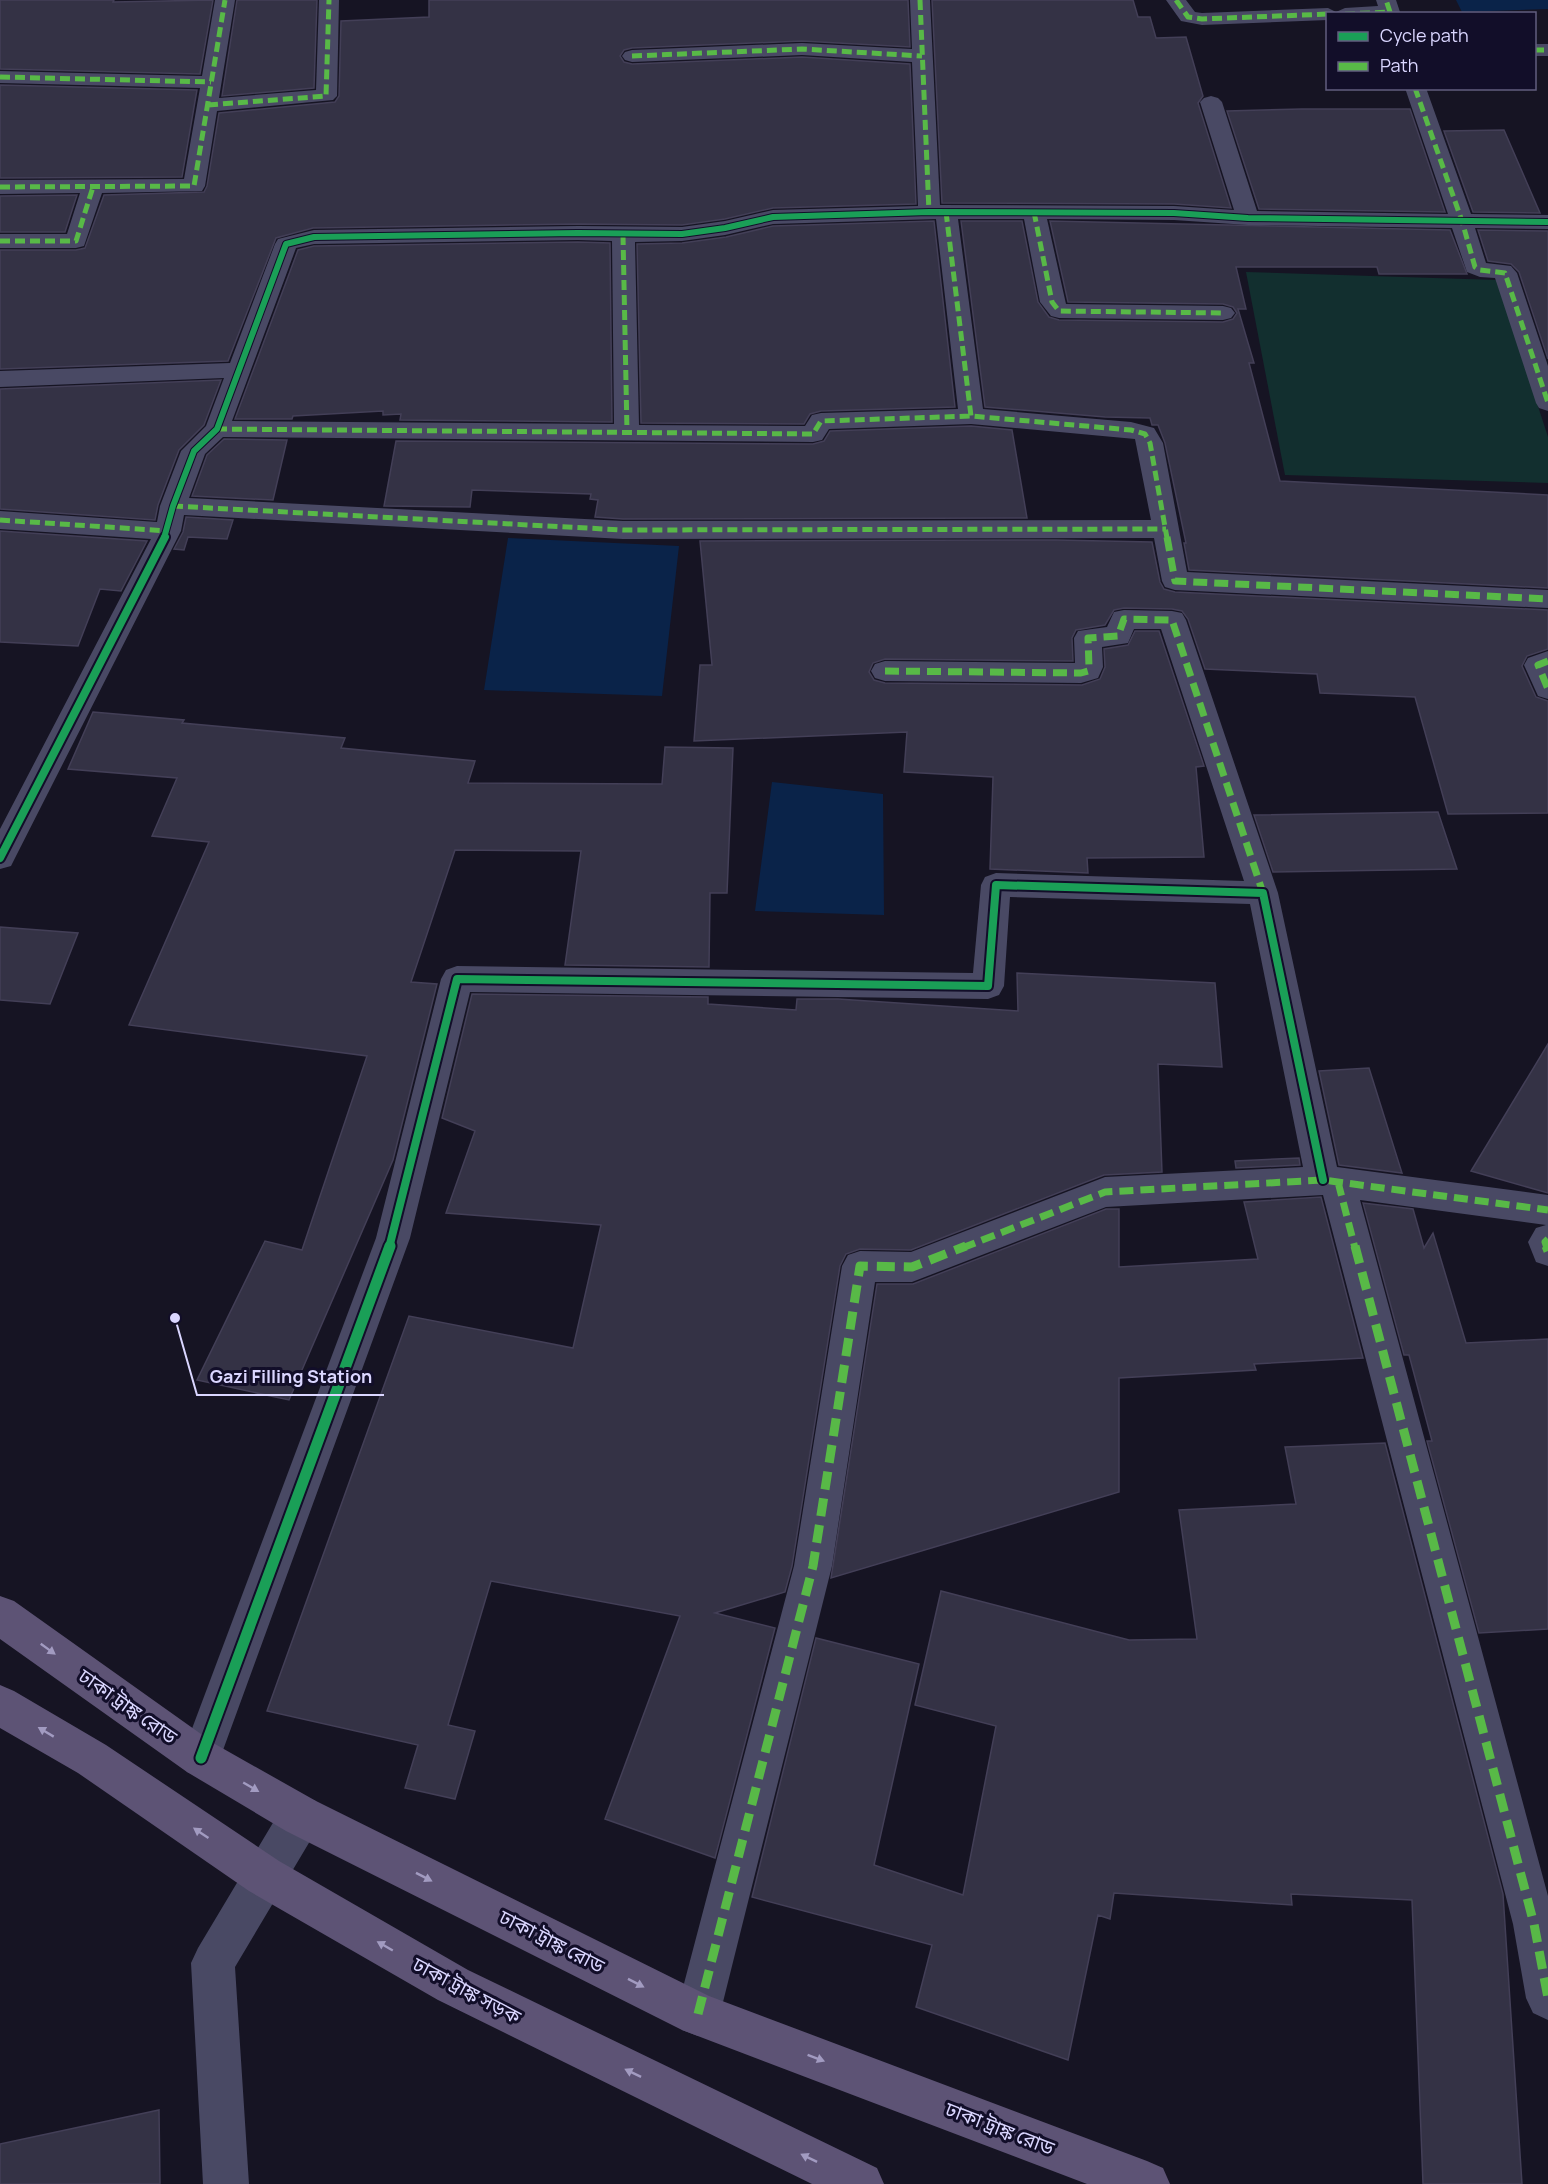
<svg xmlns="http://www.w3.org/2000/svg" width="1548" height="2184" viewBox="0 0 1548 2184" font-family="Manrope,'Noto Sans Bengali',sans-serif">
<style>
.green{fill:#122f2f}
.water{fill:#0a2349}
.building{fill:#343245;stroke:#433f57;stroke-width:1.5}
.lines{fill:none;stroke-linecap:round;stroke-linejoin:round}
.minor{fill:#494964;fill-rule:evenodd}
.major{fill:#5d5375;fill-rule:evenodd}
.quiet-far2{stroke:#58b947;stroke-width:5;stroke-dasharray:10 5;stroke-linecap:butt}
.quiet-far1{stroke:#58b947;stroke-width:7;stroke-dasharray:14 7;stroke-linecap:butt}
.quiet{stroke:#58b947;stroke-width:9;stroke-dasharray:18 9;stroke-linecap:butt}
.cycleway-far2-casing{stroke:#120e29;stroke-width:8}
.cycleway-far1-casing{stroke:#120e29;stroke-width:12}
.cycleway-casing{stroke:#120e29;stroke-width:15}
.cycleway-far2{stroke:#1a9f57;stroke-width:6}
.cycleway-far1{stroke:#1a9f57;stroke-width:8}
.cycleway{stroke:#1a9f57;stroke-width:11}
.oneway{fill:#a29bc1}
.labels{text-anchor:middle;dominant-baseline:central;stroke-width:6;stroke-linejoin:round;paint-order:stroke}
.near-street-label{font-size:20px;fill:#dad6ff;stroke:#120e29}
.leader{fill:none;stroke:#dad6ff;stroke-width:2}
.callout-dot{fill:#dad6ff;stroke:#120e29;stroke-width:2}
.callout-label{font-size:18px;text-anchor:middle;font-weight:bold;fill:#dad6ff;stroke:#120e29;stroke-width:6;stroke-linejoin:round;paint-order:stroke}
</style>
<rect width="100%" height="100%" fill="#161423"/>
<path class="green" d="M 1246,272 L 1497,280 L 1548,437 L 1548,483 L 1285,475 Z"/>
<path class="water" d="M 1456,0 L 1548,0 L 1548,9 L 1462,12 Z
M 508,538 L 679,546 L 662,696 L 484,690 Z
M 772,782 L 883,794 L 884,915 L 755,911 Z"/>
<path class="building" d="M 0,0 L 114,0 L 113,2 L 213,0 L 200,74 L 0,69 Z
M 237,0 L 317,0 L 314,88 L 222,96 Z
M 429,0 L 908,0 L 910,47 L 802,41 L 632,48 L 624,50 L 620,56 L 624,62 L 632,64 L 802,57 L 910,64 L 916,204 L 773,208 L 725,219 L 682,225 L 578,224 L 313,228 L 276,238 L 228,361 L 0,369 L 0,250 L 76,250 L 85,248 L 104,195 L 204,192 L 207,186 L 219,113 L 335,102 L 339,96 L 341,21 L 429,17 Z
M 932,0 L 1133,0 L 1138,17 L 1150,17 L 1156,38 L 1186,37 L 1203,96 L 1198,103 L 1231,208 L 1174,204 L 942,203 Z
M 0,85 L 197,90 L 182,177 L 0,178 Z
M 1302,109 L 1410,109 L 1445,212 L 1259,209 L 1227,111 Z
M 1504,130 L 1540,213 L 1473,212 L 1444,131 Z
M 77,195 L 65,232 L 0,232 L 0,196 Z
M 934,221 L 955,407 L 821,411 L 810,414 L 804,424 L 641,423 L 637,244 L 682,243 L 726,237 L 773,226 Z
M 961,221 L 1022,221 L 1038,302 L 1049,317 L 1059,320 L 1223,322 L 1233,319 L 1237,313 L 1233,307 L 1223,304 L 1068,302 L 1050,221 L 1450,230 L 1467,274 L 1379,274 L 1377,267 L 1236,267 L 1246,309 L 1238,309 L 1254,363 L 1249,363 L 1280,481 L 1548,495 L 1548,588 L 1189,570 L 1184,543 L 1186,543 L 1165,443 L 1158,425 L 1152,425 L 1150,418 L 1105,417 L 985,407 Z
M 1478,230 L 1548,231 L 1548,359 L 1519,272 L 1511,264 L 1488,261 Z
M 578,242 L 610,243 L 612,422 L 400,420 L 401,414 L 383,415 L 383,411 L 293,416 L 292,419 L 235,419 L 298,250 L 314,246 Z
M 221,380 L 204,425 L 179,450 L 158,505 L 155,520 L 0,509 L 0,389 Z
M 971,426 L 1012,430 L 1027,518 L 623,519 L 595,517 L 598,500 L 590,499 L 591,494 L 472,490 L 470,507 L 384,506 L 396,441 L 813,444 L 824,441 L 830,431 Z
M 224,439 L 287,440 L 273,500 L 192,496 L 207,455 Z
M 186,517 L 233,520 L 227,539 L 188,537 L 184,550 L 174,549 L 183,532 Z
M 0,531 L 147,541 L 121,591 L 100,589 L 78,646 L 0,642 Z
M 1056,540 L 1152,542 L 1160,582 L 1164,589 L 1175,592 L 1548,610 L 1548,649 L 1527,656 L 1522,666 L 1536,697 L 1548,701 L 1548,813 L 1448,814 L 1415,697 L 1320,693 L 1317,674 L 1205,669 L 1188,619 L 1182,611 L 1172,609 L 1124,608 L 1114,610 L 1105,625 L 1076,630 L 1072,638 L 1073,661 L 885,659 L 873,663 L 869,672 L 874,680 L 885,683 L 1082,685 L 1100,679 L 1105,667 L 1104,649 L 1128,645 L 1135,631 L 1159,631 L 1204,766 L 1196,767 L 1204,857 L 1087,858 L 1088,873 L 990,869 L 993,777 L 904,772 L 907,732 L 694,741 L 700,665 L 712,665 L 700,541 Z
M 93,712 L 184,720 L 182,723 L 345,738 L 341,748 L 475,761 L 468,783 L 662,784 L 665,747 L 733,748 L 727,893 L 710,893 L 709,967 L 565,965 L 581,851 L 455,850 L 411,982 L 437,984 L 393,1160 L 289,1400 L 197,1380 L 265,1241 L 302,1250 L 367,1056 L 129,1025 L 209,842 L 152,836 L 177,778 L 68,769 Z
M 1438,812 L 1457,869 L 1273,872 L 1254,815 Z
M 0,927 L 78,933 L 50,1004 L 0,1000 Z
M 1017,973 L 1215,983 L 1222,1067 L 1158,1064 L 1162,1172 L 1104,1175 L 911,1250 L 860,1249 L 846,1254 L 840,1266 L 792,1566 L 785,1592 L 715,1613 L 775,1628 L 715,1858 L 605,1819 L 680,1616 L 491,1581 L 448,1725 L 475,1731 L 455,1799 L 405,1788 L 418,1745 L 267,1711 L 409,1316 L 573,1348 L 601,1225 L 446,1213 L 475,1131 L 442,1118 L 472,994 L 708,997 L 708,1004 L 796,1010 L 797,999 L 838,999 L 1018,1011 Z
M 1548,1044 L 1548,1193 L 1471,1171 Z
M 1369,1068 L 1402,1173 L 1339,1165 L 1319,1071 Z
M 1299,1158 L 1300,1165 L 1236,1168 L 1235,1161 Z
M 1321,1197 L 1363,1358 L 1254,1364 L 1256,1370 L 1119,1378 L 1119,1492 L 831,1578 L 877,1284 L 913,1284 L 1106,1209 L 1119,1209 L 1119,1267 L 1258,1259 L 1244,1202 Z
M 1363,1203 L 1413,1209 L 1424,1248 L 1433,1233 L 1466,1343 L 1548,1339 L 1548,1629 L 1479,1633 L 1427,1441 L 1432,1441 L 1409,1355 L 1404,1355 Z
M 1385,1443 L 1503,1894 L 1522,2184 L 1423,2184 L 1412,1900 L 1291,1894 L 1292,1905 L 1114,1893 L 1110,1919 L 1098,1915 L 1068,2060 L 916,2007 L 932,1945 L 752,1897 L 816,1638 L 919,1664 L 874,1865 L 963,1895 L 996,1726 L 915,1705 L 941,1591 L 1129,1640 L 1197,1639 L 1179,1510 L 1296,1504 L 1285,1447 Z
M 159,2110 L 160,2184 L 0,2184 L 0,2144 Z"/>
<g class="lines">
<path class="minor" d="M 215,0 L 235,0 L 219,98 L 316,90 L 319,0 L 339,0 L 337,96 L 333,100 L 217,111 L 205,186 L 202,191 L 102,193 L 84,246 L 76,248 L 0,248 L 0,234 L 67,234 L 80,193 L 0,194 L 0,180 L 184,179 L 200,88 L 0,83 L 0,71 L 202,76 Z
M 910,0 L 930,0 L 940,205 L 1174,206 L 1234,210 L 1200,102 L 1204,98 L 1211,96 L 1218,98 L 1222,102 L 1257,211 L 1448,214 L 1405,88 L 1426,88 L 1471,214 L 1548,215 L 1548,229 L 1475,228 L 1486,263 L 1511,266 L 1517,273 L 1548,366 L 1548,411 L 1539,408 L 1536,403 L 1495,278 L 1480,277 L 1467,272 L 1452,228 L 1248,225 L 1174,220 L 1047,219 L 1066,304 L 1223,306 L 1231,308 L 1235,313 L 1231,318 L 1223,320 L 1059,318 L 1051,316 L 1040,302 L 1024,219 L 958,219 L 983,409 L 1131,422 L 1154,428 L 1163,443 L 1187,572 L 1548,590 L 1548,608 L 1175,590 L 1165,587 L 1162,581 L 1154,538 L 623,539 L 184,515 L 181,531 L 15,858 L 11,866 L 0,869 L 0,829 L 151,539 L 0,529 L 0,511 L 157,522 L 160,506 L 181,451 L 206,426 L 224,378 L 0,387 L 0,371 L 230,363 L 275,244 L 278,239 L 314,230 L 578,226 L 682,227 L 725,221 L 773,210 L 918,206 L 912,62 L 802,55 L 632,62 L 625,60 L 622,56 L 625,52 L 632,50 L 802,43 L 912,49 ZM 936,219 L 958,409 L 821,413 L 812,415 L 805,426 L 639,425 L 635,242 L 682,241 L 725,235 L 773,224 ZM 578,240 L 612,241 L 614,424 L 232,421 L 296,248 L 314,244 ZM 971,424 L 1135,439 L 1151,520 L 623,521 L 189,498 L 205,454 L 223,437 L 813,442 L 822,440 L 829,429 Z
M 1166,0 L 1186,0 L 1195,12 L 1202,13 L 1328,8 L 1336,12 L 1345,8 L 1378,6 L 1376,0 L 1396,0 L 1400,12 L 1328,14 L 1328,20 L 1202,25 L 1181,21 Z
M 1534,44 L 1548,44 L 1548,56 L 1534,56 Z
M 1124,610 L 1172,611 L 1182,613 L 1186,620 L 1278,893 L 1337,1167 L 1548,1195 L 1548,1266 L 1536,1262 L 1528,1242 L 1536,1228 L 1546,1225 L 1360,1200 L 1548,1896 L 1548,2020 L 1533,2013 L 1526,1998 L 1513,1924 L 1323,1195 L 1106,1207 L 912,1282 L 875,1282 L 832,1566 L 720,2014 L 714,2030 L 698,2036 L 682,2030 L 676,2014 L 794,1566 L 842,1266 L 848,1255 L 860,1251 L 911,1252 L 1105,1177 L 1303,1167 L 1250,904 L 1010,897 L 1004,986 L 999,995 L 988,999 L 470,992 L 410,1238 L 215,1772 L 201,1778 L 187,1772 L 181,1758 L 376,1238 L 441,979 L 446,970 L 457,966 L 973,973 L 981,885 L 985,877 L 996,873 L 1244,881 L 1161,629 L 1134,629 L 1128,643 L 1102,647 L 1103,667 L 1098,678 L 1081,683 L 885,681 L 875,678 L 871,671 L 875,664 L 885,661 L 1075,663 L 1074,638 L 1078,631 L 1107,627 L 1114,612 Z
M 1548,651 L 1548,699 L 1538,696 L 1524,665 L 1528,658 Z
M 301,1795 L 316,1801 L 322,1816 L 316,1831 L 235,1967 L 249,2184 L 203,2184 L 191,1963 L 198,1948 L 286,1801 Z"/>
<path class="major" d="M 0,1596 L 14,1601 L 215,1744 L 316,1801 L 709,1996 L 1147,2161 L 1163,2168 L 1170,2184 L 1087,2184 L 682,2030 L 286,1831 L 187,1772 L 0,1639 Z
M 0,1685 L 14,1691 L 106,1745 L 279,1861 L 468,1970 L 877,2168 L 884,2184 L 812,2184 L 438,2000 L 249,1891 L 78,1773 L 0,1728 Z"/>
<path class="quiet-far2" d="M 920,0 L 929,212
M 1176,0 L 1188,17 L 1202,19 L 1328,14
M 1345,14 L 1390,12 L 1386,0
M 1534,50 L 1548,50
M 632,56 L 802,49 L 922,56
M 0,77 L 211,82
M 1415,88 L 1462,221 L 1475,267 L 1480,270 L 1505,273 L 1548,403
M 208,105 L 326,96 L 329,0
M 0,187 L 194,186 L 225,0
M 946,212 L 971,416
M 1034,212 L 1052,302 L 1059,311 L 1223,313
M 623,235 L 627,432
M 0,241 L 76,241 L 93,187
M 217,429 L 813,434 L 821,421 L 971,416 L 1131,430 L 1145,434 L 1150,443 L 1167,538
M 173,506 L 623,530 L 1166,529
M 0,520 L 168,531"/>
<path class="quiet-far1" d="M 1167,537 L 1175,581 L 1548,599
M 1548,661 L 1538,665 L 1548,689
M 885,671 L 1081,673 L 1088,671 L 1089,667 L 1088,638 L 1118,636 L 1124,619 L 1172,620 L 1263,893
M 1338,1182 L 1355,1248
M 962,1248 L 1105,1192 L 1323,1180 L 1548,1210
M 1547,1248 L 1545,1242 L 1548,1239"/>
<path class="quiet" d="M 1355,1246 L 1534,1924 L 1548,1998
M 1546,1246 L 1548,1251
M 698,2014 L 813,1566 L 860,1266 L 912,1267 L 966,1246"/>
<g class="cycleway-far2-casing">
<path id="cycleway-far2" d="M 164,538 L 173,506 L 194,451 L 217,429 L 286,244 L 314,237 L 578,233 L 682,234 L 725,228 L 773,217 L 929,212 L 1174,213 L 1248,218 L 1548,222"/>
</g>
<g class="cycleway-far1-casing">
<path id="cycleway-far1" d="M 0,858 L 165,537
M 389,1248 L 457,979 L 988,986 L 996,885 L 1263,893 L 1323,1180"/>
</g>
<g class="cycleway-casing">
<path id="cycleway" d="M 201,1758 L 390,1246"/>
</g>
<use href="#cycleway-far2" class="cycleway-far2"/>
<use href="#cycleway-far1" class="cycleway-far1"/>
<use href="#cycleway" class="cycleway"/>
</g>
<defs><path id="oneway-solid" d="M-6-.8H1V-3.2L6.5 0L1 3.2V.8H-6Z" transform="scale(1.5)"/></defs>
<g class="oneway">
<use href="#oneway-solid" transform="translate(48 1649) rotate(36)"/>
<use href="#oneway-solid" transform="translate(46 1732) rotate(-149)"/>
<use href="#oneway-solid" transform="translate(251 1787) rotate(30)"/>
<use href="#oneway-solid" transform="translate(201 1833) rotate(-146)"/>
<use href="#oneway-solid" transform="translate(424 1877) rotate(27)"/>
<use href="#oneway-solid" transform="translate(385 1946) rotate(-150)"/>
<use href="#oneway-solid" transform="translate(636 1983) rotate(27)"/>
<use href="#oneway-solid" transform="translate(816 2058) rotate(21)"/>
<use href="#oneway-solid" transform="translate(633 2073) rotate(-154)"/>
<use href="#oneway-solid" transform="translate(809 2158) rotate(-154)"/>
</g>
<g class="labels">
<g class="near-street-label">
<text transform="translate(128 1706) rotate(35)">ঢাকা ট্রাঙ্ক রোড</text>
<text transform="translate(552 1941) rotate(27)">ঢাকা ট্রাঙ্ক রোড</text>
<text transform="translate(467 1990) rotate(28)">ঢাকা ট্রাঙ্ক সড়ক</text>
<text transform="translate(1000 2128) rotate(21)">ঢাকা ট্রাঙ্ক রোড</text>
</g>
</g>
<path class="leader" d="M175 1318L197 1395H384"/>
<circle class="callout-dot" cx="175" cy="1318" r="6"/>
<g class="callout-label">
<text x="291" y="1383">Gazi Filling Station</text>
</g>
<rect x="1326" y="12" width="210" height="78" fill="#120e29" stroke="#625e7f" stroke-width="1.5"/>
<rect x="1338" y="32" width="30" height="9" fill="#1a9f57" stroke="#625e7f" stroke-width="1.5"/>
<text x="1380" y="42" font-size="18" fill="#dad6ff">Cycle path</text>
<rect x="1338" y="62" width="30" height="9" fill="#58b947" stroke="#625e7f" stroke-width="1.5"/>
<text x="1380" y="72" font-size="18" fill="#dad6ff">Path</text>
</svg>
